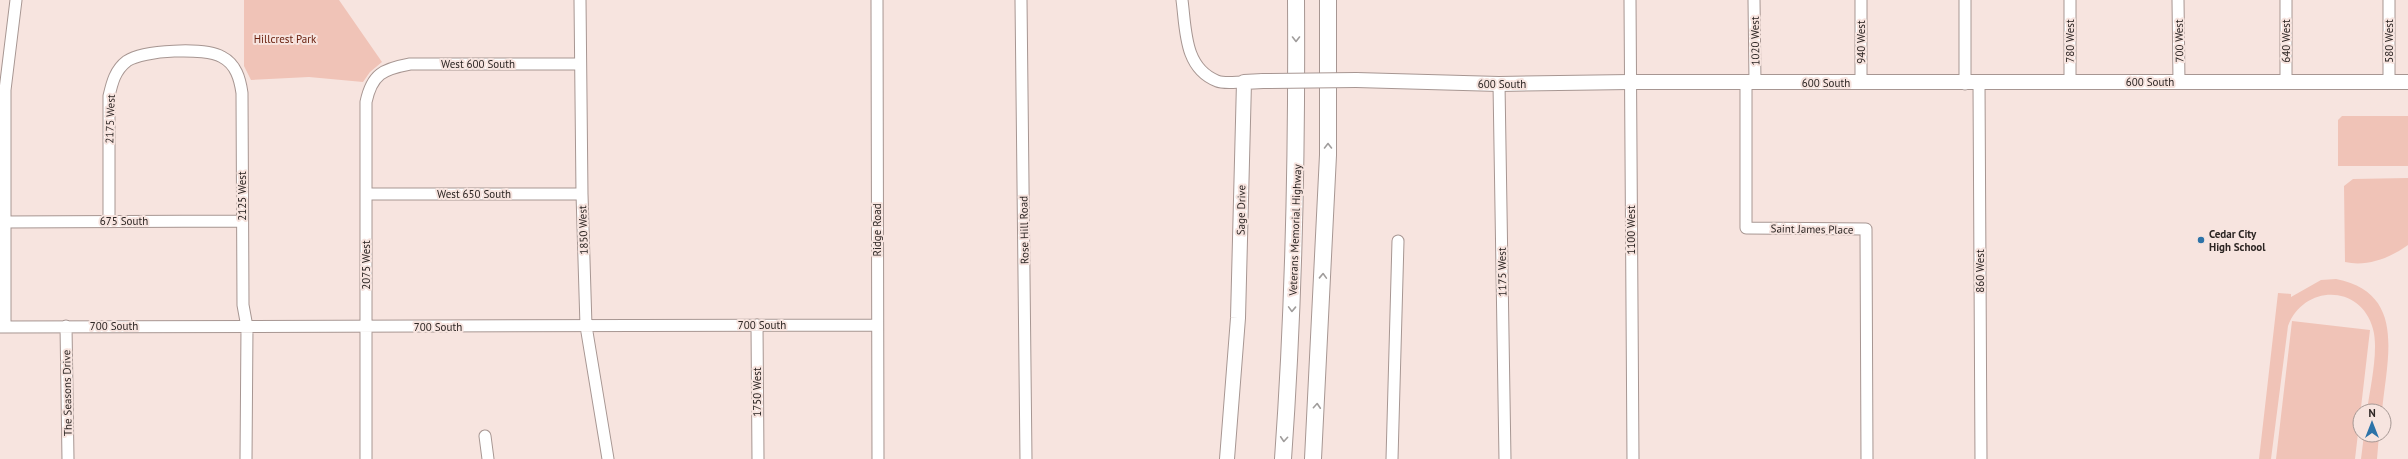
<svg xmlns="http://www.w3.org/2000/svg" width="2408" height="459" viewBox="0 0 2408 459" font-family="'PT Sans',sans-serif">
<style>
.green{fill:#f0c3b7}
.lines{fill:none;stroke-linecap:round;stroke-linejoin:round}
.minor-casing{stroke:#a79692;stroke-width:13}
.major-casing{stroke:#a79692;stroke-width:16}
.highway-casing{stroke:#a79692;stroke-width:18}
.minor{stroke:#fff;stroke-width:11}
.major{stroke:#fff;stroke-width:14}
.highway{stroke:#fff;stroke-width:16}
.major-bridge-casing{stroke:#a79692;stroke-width:16;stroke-linecap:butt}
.major-bridge{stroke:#fff;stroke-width:14}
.oneway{stroke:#a09d9c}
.poi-dot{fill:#2d73a8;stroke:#f7e4df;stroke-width:1.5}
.labels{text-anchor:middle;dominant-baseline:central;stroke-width:4;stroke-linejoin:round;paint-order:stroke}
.park-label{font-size:11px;fill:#69210f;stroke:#f7e4df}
.street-label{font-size:11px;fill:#2c2523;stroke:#f7e4df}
.poi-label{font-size:11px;font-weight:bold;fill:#2c2523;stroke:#f7e4df;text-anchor:start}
</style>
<rect width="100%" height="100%" fill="#f7e4df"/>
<path class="green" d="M 244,0 L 339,0 L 382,62 L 370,72 L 363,82 L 309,77 L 251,80 L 244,66 Z
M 2342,116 L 2408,116 L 2408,166 L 2338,166 L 2338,120 Z
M 2408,178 L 2408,245 C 2390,258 2367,267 2345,262 L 2344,186 L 2353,179 Z
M 2336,279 C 2407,293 2387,358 2382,411 L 2367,411 C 2370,388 2379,351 2373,329 C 2361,284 2304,284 2288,326 L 2271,459 L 2259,459 L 2278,293 L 2291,294 L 2291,297 L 2321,280 Z
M 2292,321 L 2370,330 L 2355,459 L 2276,459 Z
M 2364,435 L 2379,435 L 2377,459 L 2361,459 Z"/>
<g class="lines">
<g class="minor-casing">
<path id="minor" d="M 580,0 L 582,194 L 586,326 L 608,459
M 877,0 L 878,459
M 1021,0 L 1026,459
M 1182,0 C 1186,30 1184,68 1217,81 C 1224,84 1236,82 1244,82
M 1630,0 L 1633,459
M 1754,0 L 1755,82
M 1861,0 L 1861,83
M 2070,0 L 2070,83
M 2178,0 L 2179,82
M 2286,0 L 2286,82
M 2389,0 L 2389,82
M 1746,82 L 1746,228 L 1866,229 L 1867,459
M 1979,83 L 1981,459
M 1499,84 L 1505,459
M 1965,84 L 1965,0
M 366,194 L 582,194
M 109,221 L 109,96 C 112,83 115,70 127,61 C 143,50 205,47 222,57 C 236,64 240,79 242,93 L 243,305 L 247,327 L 246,459
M 5,222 L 242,221
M 757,325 L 758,459
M 66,326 L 68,459
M 0,327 L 877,325
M 5,327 L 5,90 L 16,0
M 485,436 L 488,459
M 366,459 L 366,102 C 372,74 383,69 410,64 L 580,64
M 1392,459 L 1398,241"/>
</g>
<g class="major-casing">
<path id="major" d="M 1356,80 L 1499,84 L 1630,82 L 2408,82
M 1227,459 L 1238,318 L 1244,82 L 1263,81"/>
</g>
<g class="highway-casing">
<path id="highway" d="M 1283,459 C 1294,306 1297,153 1296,0
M 1313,459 L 1328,155 L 1328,0"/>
</g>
<use href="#minor" class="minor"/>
<use href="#major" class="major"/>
<use href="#highway" class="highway"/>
<g class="major-bridge-casing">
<path id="major-bridge" d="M 1263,81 L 1356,80"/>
</g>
<use href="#major-bridge" class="major-bridge"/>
</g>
<defs><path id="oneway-chevron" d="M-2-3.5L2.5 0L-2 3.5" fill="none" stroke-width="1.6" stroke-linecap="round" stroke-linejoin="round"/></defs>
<g class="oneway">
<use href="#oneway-chevron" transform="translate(1296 39) rotate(90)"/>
<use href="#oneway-chevron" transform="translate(1328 146) rotate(-90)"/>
<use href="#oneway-chevron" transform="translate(1323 276) rotate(-88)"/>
<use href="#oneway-chevron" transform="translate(1292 309) rotate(92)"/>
<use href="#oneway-chevron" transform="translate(1317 406) rotate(-86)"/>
<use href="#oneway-chevron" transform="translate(1284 439) rotate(94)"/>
</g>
<circle class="poi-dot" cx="2201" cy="240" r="4"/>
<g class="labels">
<g class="park-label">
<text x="285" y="39">Hillcrest Park</text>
</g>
<g class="street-label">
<text transform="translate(1755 41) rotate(-91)">1020 West</text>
<text transform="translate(2070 41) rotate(-90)">780 West</text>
<text transform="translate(2179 41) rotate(-91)">700 West</text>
<text transform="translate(2286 41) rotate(-90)">640 West</text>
<text transform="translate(2389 41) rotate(-90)">580 West</text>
<text transform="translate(1861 42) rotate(-90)">940 West</text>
<text x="478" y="64">West 600 South</text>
<text x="2150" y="82">600 South</text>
<text x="1826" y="83">600 South</text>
<text x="1502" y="84">600 South</text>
<text transform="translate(110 119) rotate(-88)">2175 West</text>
<text x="474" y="194">West 650 South</text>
<text transform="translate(242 196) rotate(-90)">2125 West</text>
<text transform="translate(1241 210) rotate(-89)">Sage Drive</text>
<text x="124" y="221">675 South</text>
<text transform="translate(1812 229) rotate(1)">Saint James Place</text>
<text transform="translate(583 230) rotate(-92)">1850 West</text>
<text transform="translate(877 230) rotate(-90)">Ridge Road</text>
<text transform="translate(1024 230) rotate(-91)">Rose Hill Road</text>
<text transform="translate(1295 230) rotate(-88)">Veterans Memorial Highway</text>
<text transform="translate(1631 230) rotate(-90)">1100 West</text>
<text transform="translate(366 265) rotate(-90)">2075 West</text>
<text transform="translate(1980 271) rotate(-90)">860 West</text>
<text transform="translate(1502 272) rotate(-91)">1175 West</text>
<text x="762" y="325">700 South</text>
<text x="114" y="326">700 South</text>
<text x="438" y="327">700 South</text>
<text transform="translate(757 392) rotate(-90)">1750 West</text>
<text transform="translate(67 393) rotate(-91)">The Seasons Drive</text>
</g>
<g class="poi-label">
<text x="2209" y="234">Cedar City<tspan x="2209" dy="13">High School</tspan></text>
</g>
</g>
<g transform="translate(2372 423)"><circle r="19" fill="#f7e4df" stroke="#a69894"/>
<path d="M0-3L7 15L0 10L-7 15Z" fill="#2d73a8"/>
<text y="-6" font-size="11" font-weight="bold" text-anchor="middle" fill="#2c2523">N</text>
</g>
</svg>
